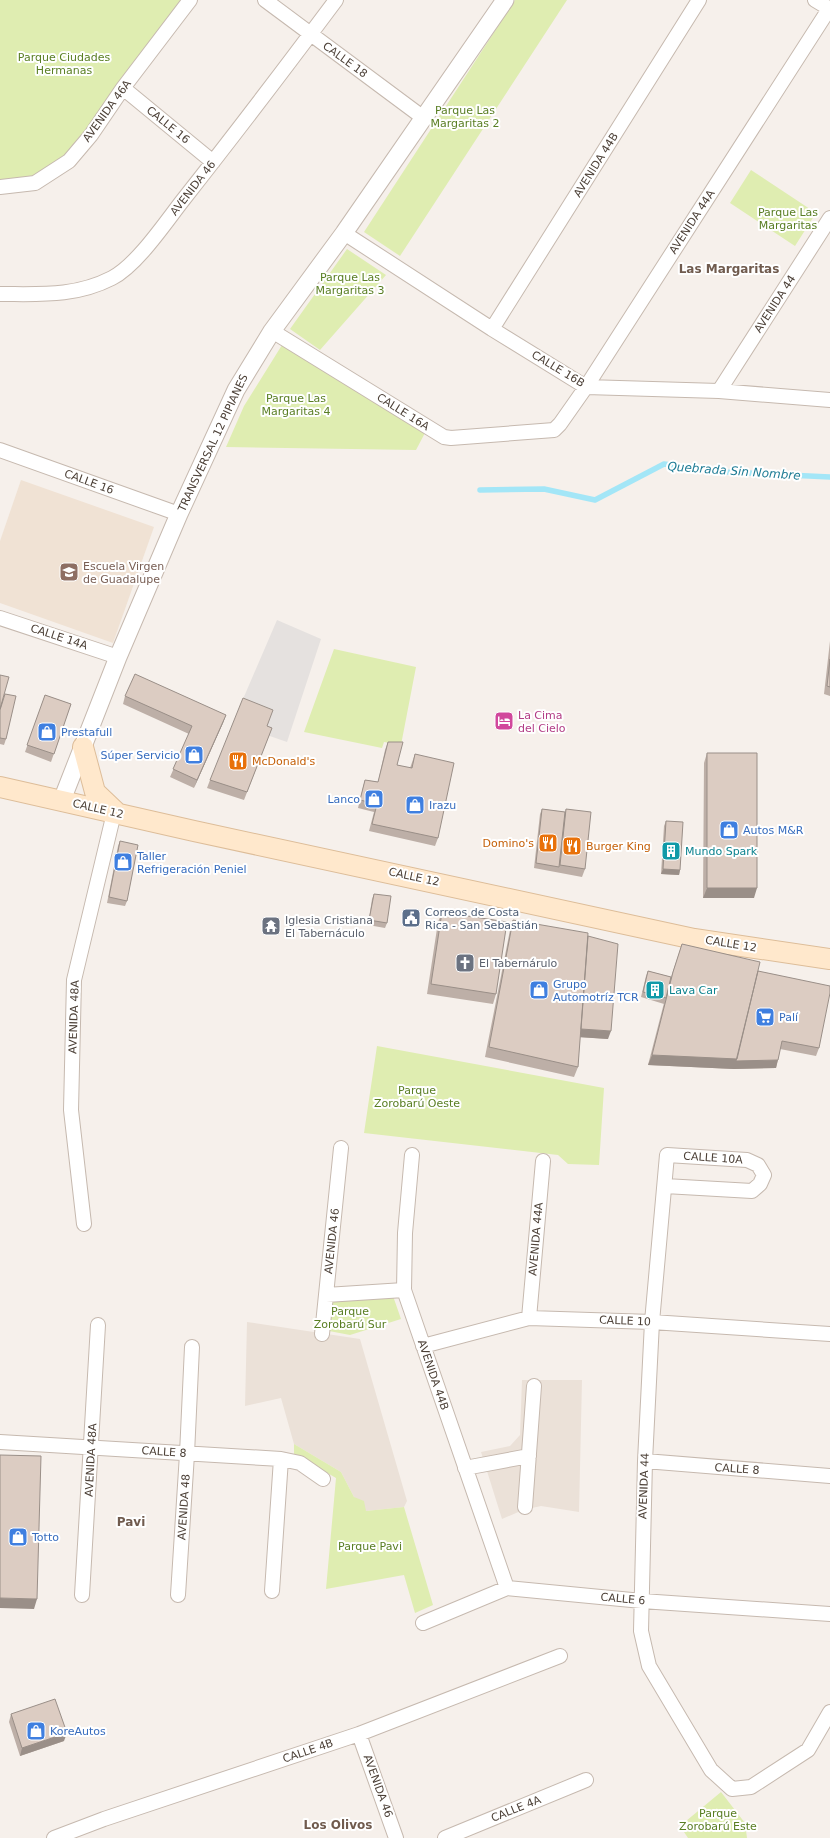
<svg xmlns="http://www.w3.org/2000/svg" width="830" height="1838" viewBox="0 0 830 1838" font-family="'DejaVu Sans',sans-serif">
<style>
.residential{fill:#ebe1d8}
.education{fill:#f0e2d4}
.green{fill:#dfedb1}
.parking{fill:#e5e1df}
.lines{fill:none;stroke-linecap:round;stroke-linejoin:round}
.stream{stroke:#a3e6f7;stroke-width:5.5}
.minor-casing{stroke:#c6b9af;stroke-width:16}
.tertiary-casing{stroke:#c6b9af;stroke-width:19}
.secondary-casing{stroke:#ddbd99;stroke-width:22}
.minor{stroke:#fff;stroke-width:14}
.tertiary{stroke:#fff;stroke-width:17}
.secondary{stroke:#ffe8cc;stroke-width:20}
.wall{fill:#bdafa7}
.shaded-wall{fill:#9a8f88}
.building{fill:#dcccc2;stroke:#9a8f88}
.labels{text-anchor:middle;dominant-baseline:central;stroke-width:4;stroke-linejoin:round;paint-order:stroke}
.park-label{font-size:11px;fill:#597e23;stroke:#fff}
.street-label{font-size:11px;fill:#4c4037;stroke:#fff}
.education-label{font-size:11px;fill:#785e54;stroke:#fff;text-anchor:start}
.hotel-label{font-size:11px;fill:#b23c85;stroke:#fff;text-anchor:start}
.shop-label{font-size:11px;fill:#366cbe;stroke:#fff;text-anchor:start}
.food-label{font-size:11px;fill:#c56008;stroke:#fff;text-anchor:start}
.culture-label{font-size:11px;fill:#0d838f;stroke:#fff;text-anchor:start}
.service-label{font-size:11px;fill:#4e5e75;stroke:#fff;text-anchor:start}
.worship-label{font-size:11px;fill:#5b616d;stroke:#fff;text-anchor:start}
.neighbourhood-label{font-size:12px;font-weight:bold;fill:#705b4e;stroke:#fff}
.water-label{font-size:12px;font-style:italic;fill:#207d96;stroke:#fff}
</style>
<rect width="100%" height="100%" fill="#f6f0eb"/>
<path class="residential" d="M 247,1322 L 360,1339 L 407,1501 L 404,1507 L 366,1511 L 354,1497 L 341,1472 L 294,1444 L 281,1398 L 245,1406 Z
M 522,1380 L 582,1380 L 579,1512 L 541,1506 L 523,1510 L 502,1519 L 481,1452 L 510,1446 L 520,1435 Z"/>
<path class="education" d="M 21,480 L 154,527 L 113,643 L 0,603 L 0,541 Z"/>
<path class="green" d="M 0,0 L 190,0 L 91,135 L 35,183 L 0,187 Z
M 515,0 L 567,0 L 400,256 L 364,232 Z
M 751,170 L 816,213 L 795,246 L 730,203 Z
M 347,249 L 386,275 L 320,350 L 290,329 Z
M 282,345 L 426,431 L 416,450 L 226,447 L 244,406 Z
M 334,649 L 416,667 L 401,745 L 384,742 L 382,748 L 304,732 Z
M 377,1046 L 604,1088 L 599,1165 L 568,1164 L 558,1155 L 364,1133 Z
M 393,1296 L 401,1319 L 350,1335 L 329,1331 L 332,1301 Z
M 294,1444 L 341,1472 L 354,1497 L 364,1501 L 366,1511 L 404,1507 L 433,1605 L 415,1613 L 404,1575 L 326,1589 L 336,1478 L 317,1467 L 294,1466 Z
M 721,1792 L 745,1823 L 747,1838 L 688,1838 L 680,1826 Z"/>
<path class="parking" d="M 277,620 L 321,639 L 287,742 L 264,734 L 270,717 L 240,706 Z"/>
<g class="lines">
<path class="stream" d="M 480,490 L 544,489 L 595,500 L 664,464 L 726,472 L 830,477"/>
<g class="minor-casing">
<path id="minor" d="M 265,0 L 425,119
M 815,0 L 830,9
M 123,88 L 213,162
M 0,187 L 35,183 L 69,161 L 91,135 L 123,88 L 190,0
M 344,233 L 492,329 L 586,387 L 719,391 L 830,400
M 0,294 C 40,294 75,297 112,278 C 137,265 165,223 183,200 C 235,134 286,67 336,0
M 492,329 L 699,0
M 272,331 L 444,437 L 451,438 L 554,430 L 560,424 L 586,387 L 829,9
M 719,391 L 830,218
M 0,450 L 179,514
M 0,618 L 118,657
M 412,1155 L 405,1233 L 404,1290 L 507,1588
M 665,1186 L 752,1191 L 760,1184 L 764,1175 L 758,1165 L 747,1160 L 667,1155 L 652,1322 L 645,1461 L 641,1631 L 649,1666 L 711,1770 L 732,1789 L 751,1787 L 808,1750 L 830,1712
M 84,1224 L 71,1110 L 74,980 L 114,813
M 326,1295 L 404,1290
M 529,1318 L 543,1161
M 322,1334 L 341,1148
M 423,1346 L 529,1318 L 652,1322 L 830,1334
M 0,1442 L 281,1459 L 300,1463 L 323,1479
M 645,1461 L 830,1476
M 465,1468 L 529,1456
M 525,1507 L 534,1386
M 272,1591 L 281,1459
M 82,1595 L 98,1325
M 178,1595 L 187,1454 L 192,1347
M 423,1623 L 507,1588 L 642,1601 L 830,1614
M 359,1734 L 396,1838
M 54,1838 L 104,1819 L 359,1734 L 560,1656
M 445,1838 L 586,1780"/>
</g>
<g class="tertiary-casing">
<path id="tertiary" d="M 62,800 L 118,657 L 179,514 L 236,390 L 272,331 L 344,233 L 505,0"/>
</g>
<g class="secondary-casing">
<path id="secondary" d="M 83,747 L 95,792 L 116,812
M 0,787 L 194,831 L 694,939 L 830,959"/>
</g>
<use href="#minor" class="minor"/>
<use href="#tertiary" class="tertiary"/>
<use href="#secondary" class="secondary"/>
</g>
<path class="wall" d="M 830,641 L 830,696 L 824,694 Z
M 0,675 L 3,698 L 6,739 L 4,745 L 0,744 Z
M 45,695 L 71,704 L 51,762 L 25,752 Z
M 125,696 L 226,715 L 223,723 L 194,788 L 170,777 L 189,734 L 123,704 Z
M 267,726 L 272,728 L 244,800 L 207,788 L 210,780 Z
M 388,742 L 397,765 L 410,768 L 415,754 L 438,838 L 435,846 L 369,831 L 374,812 L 358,808 L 363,787 L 365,780 L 378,782 L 385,750 Z
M 707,753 L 754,898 L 703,898 L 704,763 Z
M 542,809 L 565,812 L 566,809 L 585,869 L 582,877 L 534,868 L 540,814 Z
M 666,821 L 680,870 L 679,875 L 661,874 L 664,826 Z
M 120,841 L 127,901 L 125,906 L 107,903 L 118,846 Z
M 374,894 L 387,923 L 385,928 L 368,925 L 372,899 Z
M 442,912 L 496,994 L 493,1004 L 427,994 L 438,922 Z
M 513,920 L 588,936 L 608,1039 L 580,1037 L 578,1067 L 574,1077 L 485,1057 L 510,930 Z
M 682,944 L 758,971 L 819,1048 L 816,1056 L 780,1049 L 776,1068 L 734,1069 L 648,1065 L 664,1003 L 664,1004 L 641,997 L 646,976 L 648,971 L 671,977 Z
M 11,1714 L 64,1741 L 20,1756 L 9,1722 Z"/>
<path class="shaded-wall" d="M 226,715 L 223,723 L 194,788 L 197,780 Z
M 663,869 L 680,870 L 679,875 L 661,874 Z
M 707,888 L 757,888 L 754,898 L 703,898 Z
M 580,1029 L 611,1031 L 608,1039 L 577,1037 Z
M 652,1055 L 778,1060 L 776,1068 L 734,1069 L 648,1065 Z
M 0,1598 L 37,1599 L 34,1609 L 0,1608 Z
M 67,1733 L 64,1741 L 20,1756 L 22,1748 Z"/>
<path class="building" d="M 830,659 L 830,687 L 827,686 Z
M 135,674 L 226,715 L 197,780 L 173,769 L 192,726 L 125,696 Z
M 0,675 L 9,677 L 0,709 Z
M 5,694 L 16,696 L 6,739 L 0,738 L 0,710 Z
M 45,695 L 71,704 L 54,754 L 27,745 Z
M 243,698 L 273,710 L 267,726 L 272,728 L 247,792 L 210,780 Z
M 388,742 L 403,742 L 397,765 L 412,768 L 415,754 L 454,763 L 438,838 L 372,824 L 377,804 L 360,800 L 365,780 L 378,782 Z
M 707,753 L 757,753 L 757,888 L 707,888 Z
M 542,809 L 565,812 L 559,867 L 536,863 Z
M 566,809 L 591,812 L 585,869 L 560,865 Z
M 666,821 L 683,822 L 680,870 L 663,869 Z
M 120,841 L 138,845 L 127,901 L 109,897 Z
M 374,894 L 391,896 L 387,923 L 369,920 Z
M 442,912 L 507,922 L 496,994 L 431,984 Z
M 513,920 L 588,933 L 578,1067 L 489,1047 Z
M 588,936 L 618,944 L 611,1031 L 581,1029 Z
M 682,944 L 760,962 L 737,1059 L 652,1055 L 673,972 Z
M 648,971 L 671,977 L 666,998 L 643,992 Z
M 758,971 L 830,986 L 830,993 L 819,1048 L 782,1041 L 778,1060 L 736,1061 Z
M 0,1455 L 41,1456 L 37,1599 L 0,1598 Z
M 55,1699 L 67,1733 L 22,1748 L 11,1714 Z"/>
<defs>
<g id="school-square" transform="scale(1)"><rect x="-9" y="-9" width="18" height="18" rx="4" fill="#8d6e63" stroke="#fff"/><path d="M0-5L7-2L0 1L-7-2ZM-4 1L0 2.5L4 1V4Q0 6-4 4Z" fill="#fff"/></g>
<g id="hotel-square" transform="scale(1)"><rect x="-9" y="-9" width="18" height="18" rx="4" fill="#d1479c" stroke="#fff"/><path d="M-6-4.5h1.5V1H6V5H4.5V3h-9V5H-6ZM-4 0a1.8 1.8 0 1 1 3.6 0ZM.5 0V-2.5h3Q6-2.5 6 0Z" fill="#fff"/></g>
<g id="shop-square" transform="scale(1)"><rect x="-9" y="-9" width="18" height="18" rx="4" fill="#3f7fe0" stroke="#fff"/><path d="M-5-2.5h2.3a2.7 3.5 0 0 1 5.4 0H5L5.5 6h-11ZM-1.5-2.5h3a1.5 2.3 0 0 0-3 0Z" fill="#fff"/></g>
<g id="restaurant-square" transform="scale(1)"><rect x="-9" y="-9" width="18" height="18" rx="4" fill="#e8710a" stroke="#fff"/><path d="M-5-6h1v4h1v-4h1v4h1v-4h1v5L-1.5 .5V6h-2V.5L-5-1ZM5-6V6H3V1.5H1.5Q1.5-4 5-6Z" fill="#fff"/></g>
<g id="building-square" transform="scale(1)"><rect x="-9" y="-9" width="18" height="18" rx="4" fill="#0f9aa8" stroke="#fff"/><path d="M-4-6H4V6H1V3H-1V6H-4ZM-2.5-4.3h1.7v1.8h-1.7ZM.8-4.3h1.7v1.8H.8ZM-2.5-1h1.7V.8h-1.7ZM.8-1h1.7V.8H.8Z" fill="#fff"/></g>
<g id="civic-square" transform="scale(1)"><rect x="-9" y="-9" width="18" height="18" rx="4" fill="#5c6f8a" stroke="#fff"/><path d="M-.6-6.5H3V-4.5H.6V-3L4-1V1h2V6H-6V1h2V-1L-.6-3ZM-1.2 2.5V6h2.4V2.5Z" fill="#fff"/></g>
<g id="temple-square" transform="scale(1)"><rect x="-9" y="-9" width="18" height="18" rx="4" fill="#6b7280" stroke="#fff"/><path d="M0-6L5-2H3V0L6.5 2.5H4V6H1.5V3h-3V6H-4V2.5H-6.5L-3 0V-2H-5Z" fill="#fff"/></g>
<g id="church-square" transform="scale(1)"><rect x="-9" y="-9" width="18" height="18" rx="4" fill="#6b7280" stroke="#fff"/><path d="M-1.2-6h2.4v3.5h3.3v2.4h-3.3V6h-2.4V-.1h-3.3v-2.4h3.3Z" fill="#fff"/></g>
<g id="supermarket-square" transform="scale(1)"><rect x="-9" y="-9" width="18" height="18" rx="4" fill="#3f7fe0" stroke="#fff"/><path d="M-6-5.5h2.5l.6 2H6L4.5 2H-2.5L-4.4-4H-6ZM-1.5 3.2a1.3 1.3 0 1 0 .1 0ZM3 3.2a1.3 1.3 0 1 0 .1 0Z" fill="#fff"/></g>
</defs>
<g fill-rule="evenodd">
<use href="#school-square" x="69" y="572"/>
<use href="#hotel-square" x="504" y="721"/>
<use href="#shop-square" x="47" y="732"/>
<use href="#shop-square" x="194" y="755"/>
<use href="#restaurant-square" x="238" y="761"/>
<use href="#shop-square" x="374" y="799"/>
<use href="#shop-square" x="415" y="805"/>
<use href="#shop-square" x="729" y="830"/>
<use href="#restaurant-square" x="548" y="843"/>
<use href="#restaurant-square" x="572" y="846"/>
<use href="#building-square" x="671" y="851"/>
<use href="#shop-square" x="123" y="862"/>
<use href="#civic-square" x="411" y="918"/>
<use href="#temple-square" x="271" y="926"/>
<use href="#church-square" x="465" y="963"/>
<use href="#shop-square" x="539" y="990"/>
<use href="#building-square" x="655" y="990"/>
<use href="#supermarket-square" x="765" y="1017"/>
<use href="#shop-square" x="18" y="1537"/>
<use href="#shop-square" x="36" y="1731"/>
</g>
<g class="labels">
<g class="park-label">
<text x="64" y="57">Parque Ciudades<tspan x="64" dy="13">Hermanas</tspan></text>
<text x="465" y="110">Parque Las<tspan x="465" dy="13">Margaritas 2</tspan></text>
<text x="788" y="212">Parque Las<tspan x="788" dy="13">Margaritas</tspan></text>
<text x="350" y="277">Parque Las<tspan x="350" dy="13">Margaritas 3</tspan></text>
<text x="296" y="398">Parque Las<tspan x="296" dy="13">Margaritas 4</tspan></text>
<text x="417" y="1090">Parque<tspan x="417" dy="13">Zorobarú Oeste</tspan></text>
<text x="350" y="1311">Parque<tspan x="350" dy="13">Zorobarú Sur</tspan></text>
<text x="370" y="1546">Parque Pavi</text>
<text x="718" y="1813">Parque<tspan x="718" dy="13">Zorobarú Este</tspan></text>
</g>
<g class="street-label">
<text transform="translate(345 60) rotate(36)">CALLE 18</text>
<text transform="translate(107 111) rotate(-54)">AVENIDA 46A</text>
<text transform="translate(168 125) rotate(39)">CALLE 16</text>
<text transform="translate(596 165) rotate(-58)">AVENIDA 44B</text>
<text transform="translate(193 188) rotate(-52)">AVENIDA 46</text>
<text transform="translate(692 222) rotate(-57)">AVENIDA 44A</text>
<text transform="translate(775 304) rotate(-57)">AVENIDA 44</text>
<text transform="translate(558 369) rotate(31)">CALLE 16B</text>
<text transform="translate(403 412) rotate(32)">CALLE 16A</text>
<text transform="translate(213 443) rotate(-65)">TRANSVERSAL 12 PIPIANES</text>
<text transform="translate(89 482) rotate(20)">CALLE 16</text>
<text transform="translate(59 637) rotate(18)">CALLE 14A</text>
<text transform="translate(98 809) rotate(13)">CALLE 12</text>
<text transform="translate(414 877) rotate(12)">CALLE 12</text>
<text transform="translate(731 944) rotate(9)">CALLE 12</text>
<text transform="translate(74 1017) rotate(-88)">AVENIDA 48A</text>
<text transform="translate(713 1158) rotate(4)">CALLE 10A</text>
<text transform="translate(536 1239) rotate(-85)">AVENIDA 44A</text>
<text transform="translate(332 1241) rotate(-84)">AVENIDA 46</text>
<text transform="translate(625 1321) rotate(2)">CALLE 10</text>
<text transform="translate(433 1375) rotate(71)">AVENIDA 44B</text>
<text transform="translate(164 1452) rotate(4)">CALLE 8</text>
<text transform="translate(91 1460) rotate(-87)">AVENIDA 48A</text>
<text transform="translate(737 1469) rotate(4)">CALLE 8</text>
<text transform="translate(644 1486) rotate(-88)">AVENIDA 44</text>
<text transform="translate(184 1507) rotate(-86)">AVENIDA 48</text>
<text transform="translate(623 1599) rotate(5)">CALLE 6</text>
<text transform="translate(308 1751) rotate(-19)">CALLE 4B</text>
<text transform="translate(378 1786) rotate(70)">AVENIDA 46</text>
<text transform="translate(516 1809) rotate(-22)">CALLE 4A</text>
</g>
<g class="education-label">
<text x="83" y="566">Escuela Virgen<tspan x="83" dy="13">de Guadalupe</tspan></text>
</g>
<g class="hotel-label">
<text x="518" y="715">La Cima<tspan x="518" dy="13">del Cielo</tspan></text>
</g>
<g class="shop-label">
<text x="61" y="732">Prestafull</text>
<text x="180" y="755" text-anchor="end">Súper Servicio</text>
<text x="360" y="799" text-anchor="end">Lanco</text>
<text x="429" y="805">Irazu</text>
<text x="743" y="830">Autos M&amp;R</text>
<text x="137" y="856">Taller<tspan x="137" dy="13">Refrigeración Peniel</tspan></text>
<text x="553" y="984">Grupo<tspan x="553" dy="13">Automotríz TCR</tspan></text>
<text x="779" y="1017">Palí</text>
<text x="32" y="1537">Totto</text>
<text x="50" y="1731">KoreAutos</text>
</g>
<g class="food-label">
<text x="252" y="761">McDonald's</text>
<text x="534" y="843" text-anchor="end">Domino's</text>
<text x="586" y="846">Burger King</text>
</g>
<g class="culture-label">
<text x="685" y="851">Mundo Spark</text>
<text x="669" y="990">Lava Car</text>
</g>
<g class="service-label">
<text x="425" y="912">Correos de Costa<tspan x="425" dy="13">Rica - San Sebastián</tspan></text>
</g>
<g class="worship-label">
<text x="285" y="920">Iglesia Cristiana<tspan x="285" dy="13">El Tabernáculo</tspan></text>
<text x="479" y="963">El Tabernárulo</text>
</g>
<g class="neighbourhood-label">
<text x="729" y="269">Las Margaritas</text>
<text x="131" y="1522">Pavi</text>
<text x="338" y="1825">Los Olivos</text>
</g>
<g class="water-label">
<text transform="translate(734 471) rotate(4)">Quebrada Sin Nombre</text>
</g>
</g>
</svg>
